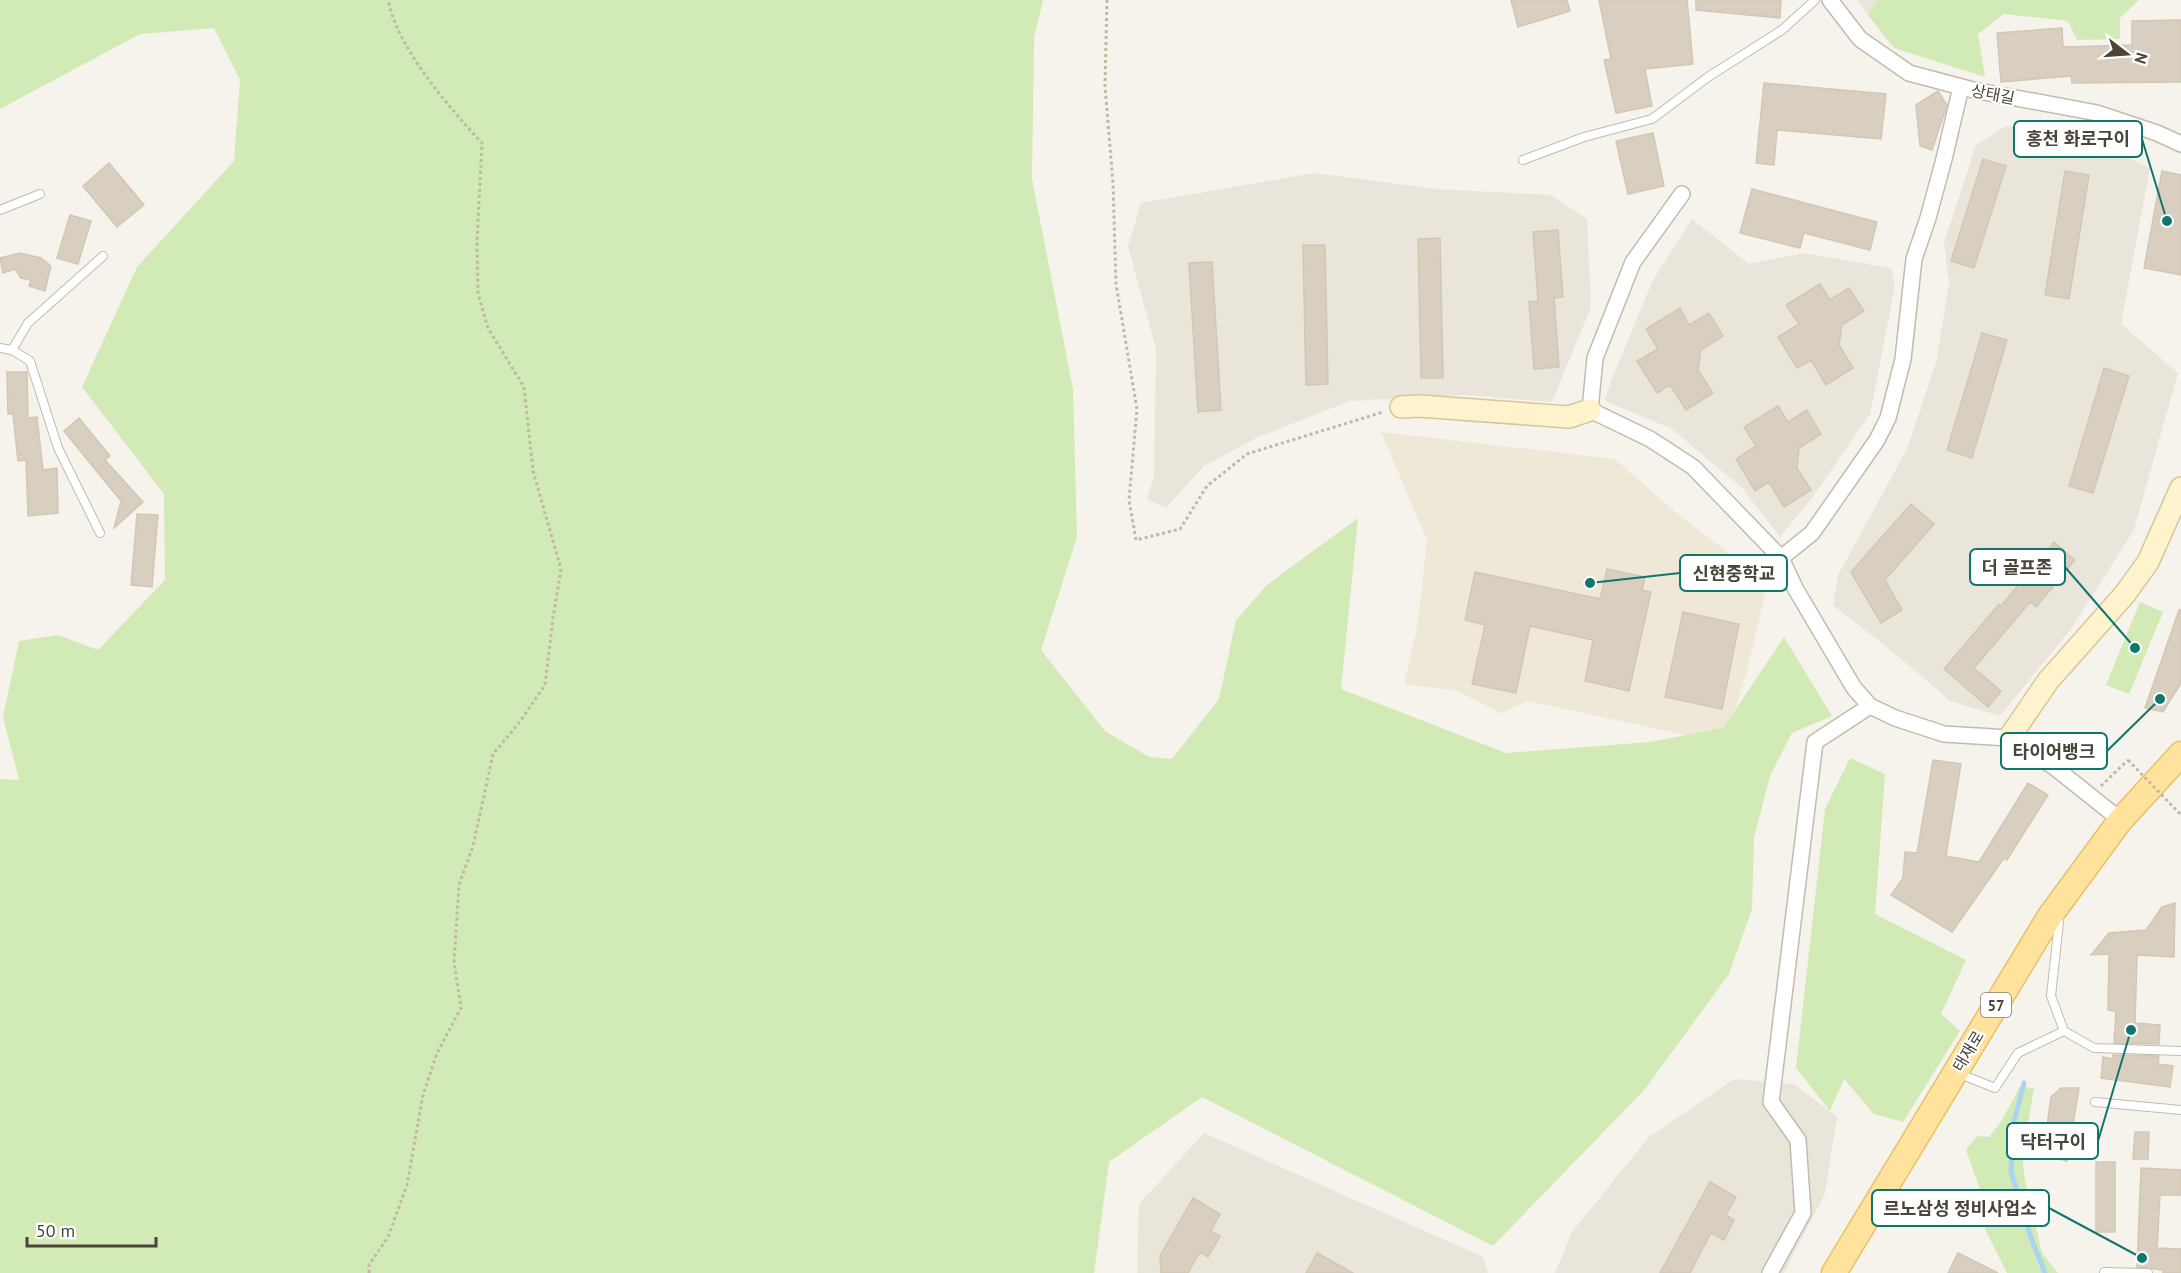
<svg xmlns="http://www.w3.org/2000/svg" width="2181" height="1273" viewBox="0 0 2181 1273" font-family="'PT Sans','Noto Sans KR',sans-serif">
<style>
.residential{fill:#eae5da}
.education{fill:#efe8d6}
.green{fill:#d2eab5}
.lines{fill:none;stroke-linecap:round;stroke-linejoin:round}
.stream{stroke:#a9d4f2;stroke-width:5}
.building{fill:#d8cfc1;stroke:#d3c7b4;stroke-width:1.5}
.lane-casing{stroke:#c2bbae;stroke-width:10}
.street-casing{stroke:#c2bbae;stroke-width:18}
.secondary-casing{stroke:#d6c79b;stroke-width:24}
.primary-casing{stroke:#e6c16a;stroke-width:27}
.path{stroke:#c4b79f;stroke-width:3;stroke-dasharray:3 3;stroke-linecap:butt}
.lane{stroke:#fff;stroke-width:8}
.street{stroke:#fff;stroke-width:15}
.secondary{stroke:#fff3cd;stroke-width:21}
.primary{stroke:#ffe39c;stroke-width:24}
.path-bridge{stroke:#c4b79f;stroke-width:3;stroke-dasharray:3 3;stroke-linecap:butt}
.labels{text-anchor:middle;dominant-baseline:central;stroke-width:4.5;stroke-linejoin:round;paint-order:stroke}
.shield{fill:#fff;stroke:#817c74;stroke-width:1.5}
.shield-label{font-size:15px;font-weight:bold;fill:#4b4439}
.street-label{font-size:16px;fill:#4b4439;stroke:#fff}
.leader{fill:none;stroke:#0f766e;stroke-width:2}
.callout-dot{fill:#0f766e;stroke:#fff;stroke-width:2}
.callout{fill:#fff;stroke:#0f766e;stroke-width:2}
.callout-label{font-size:18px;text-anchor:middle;font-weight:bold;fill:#4b4439}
</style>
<rect width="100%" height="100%" fill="#f6f3ec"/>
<path class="residential" d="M 1857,0 L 1878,0 L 1867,14 Z
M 2006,126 L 2081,136 L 2150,168 L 2121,324 L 2178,373 L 2134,530 L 2071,629 L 2000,716 L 1950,701 L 1898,656 L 1833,605 L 1838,575 L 1907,449 L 1936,363 L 1949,283 L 1944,243 L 1976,145 Z
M 1314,173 L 1437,189 L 1551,195 L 1587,219 L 1591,307 L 1552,402 L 1464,395 L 1350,401 L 1256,438 L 1204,466 L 1166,508 L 1147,499 L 1154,475 L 1156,349 L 1128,246 L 1141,203 Z
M 1692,219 L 1749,264 L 1804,253 L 1891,268 L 1895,286 L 1870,414 L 1812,498 L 1780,537 L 1742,488 L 1672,429 L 1605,401 L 1611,381 L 1653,280 Z
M 1734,1079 L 1794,1084 L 1837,1117 L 1825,1194 L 1784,1273 L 1555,1273 L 1572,1232 L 1649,1137 Z
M 1204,1133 L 1483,1257 L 1488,1273 L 1137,1273 L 1139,1204 Z"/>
<path class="education" d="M 1381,432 L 1615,459 L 1673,510 L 1752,571 L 1765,595 L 1747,670 L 1727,738 L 1704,739 L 1528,701 L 1501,713 L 1457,691 L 1404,684 L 1418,622 L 1427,540 Z"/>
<path class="green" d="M 0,0 L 1043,0 L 1034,38 L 1032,179 L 1073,389 L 1077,537 L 1041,650 L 1105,731 L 1149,757 L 1172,759 L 1219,699 L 1236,620 L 1267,585 L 1358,518 L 1341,689 L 1506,753 L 1650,742 L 1723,728 L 1784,637 L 1832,716 L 1792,733 L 1770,776 L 1754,838 L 1752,909 L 1729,974 L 1645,1089 L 1493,1246 L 1202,1097 L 1109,1162 L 1094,1273 L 0,1273 L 0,779 L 19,780 L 3,717 L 19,641 L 58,635 L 98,650 L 165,580 L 164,494 L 82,387 L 137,267 L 234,161 L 240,80 L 214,28 L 140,34 L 0,109 Z
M 1878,0 L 2139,0 L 2120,18 L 2120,39 L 2077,40 L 2068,21 L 2004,14 L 1978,34 L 1985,77 L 1894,48 L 1867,14 Z
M 2140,602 L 2163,612 L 2129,694 L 2106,685 Z
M 1850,758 L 1885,774 L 1875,914 L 1966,960 L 1941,1014 L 1960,1031 L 1903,1122 L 1874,1114 L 1844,1079 L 1830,1111 L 1796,1068 L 1825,809 Z
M 2020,1087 L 2034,1088 L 2024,1146 L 2023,1162 L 2025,1181 L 2042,1253 L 2058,1273 L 2007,1273 L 1985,1229 L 1989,1215 L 1966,1150 L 1977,1136 L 1989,1137 L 2000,1123 Z"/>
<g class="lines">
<path class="stream" d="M 2024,1083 L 2013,1126 L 2011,1172 L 2031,1238 L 2045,1273"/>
</g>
<path class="building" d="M 1511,0 L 1567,0 L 1570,11 L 1518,27 Z
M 1599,0 L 1687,0 L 1693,64 L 1645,69 L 1652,106 L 1616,113 L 1604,60 L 1611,59 Z
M 1696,0 L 1781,0 L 1780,18 L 1696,10 Z
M 2181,20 L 2181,82 L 2072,83 L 2071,76 L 2001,82 L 1997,33 L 2062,28 L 2063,47 L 2132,45 L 2132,21 Z
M 1764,83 L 1886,94 L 1881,139 L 1777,130 L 1774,165 L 1756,163 Z
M 1938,91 L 1947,105 L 1932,150 L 1920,146 L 1916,105 Z
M 1653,133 L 1664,186 L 1628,194 L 1616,141 Z
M 1983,159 L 2006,166 L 1974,268 L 1951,261 Z
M 109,163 L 144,205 L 117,227 L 83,186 Z
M 2065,171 L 2089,175 L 2069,299 L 2045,295 Z
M 2162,171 L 2181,175 L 2181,275 L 2144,268 Z
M 1752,189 L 1877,222 L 1870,250 L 1804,233 L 1800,248 L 1740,233 Z
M 70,215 L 91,221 L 78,264 L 57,258 Z
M 1558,230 L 1563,297 L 1554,298 L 1559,367 L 1534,369 L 1529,302 L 1538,301 L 1533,232 Z
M 1440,238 L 1443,378 L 1421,378 L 1418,239 Z
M 1303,245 L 1325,245 L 1328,384 L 1306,385 Z
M 20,253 L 41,258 L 51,266 L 45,291 L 29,286 L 31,280 L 21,278 L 15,269 L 3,273 L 0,258 Z
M 1212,262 L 1221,410 L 1198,412 L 1189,263 Z
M 1820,284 L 1830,300 L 1849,288 L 1864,311 L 1842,325 L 1839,345 L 1853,368 L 1826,385 L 1811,360 L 1797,368 L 1778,337 L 1799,324 L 1786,305 Z
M 1680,308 L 1689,325 L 1709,313 L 1723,336 L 1701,350 L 1698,370 L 1713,393 L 1686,410 L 1670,385 L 1657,393 L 1637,361 L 1658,349 L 1646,329 Z
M 1982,333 L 2007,340 L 1972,458 L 1947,450 Z
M 2104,368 L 2129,376 L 2093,493 L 2069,486 Z
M 7,372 L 27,372 L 28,418 L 37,417 L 43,470 L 57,468 L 58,513 L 28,516 L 26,460 L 18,461 L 13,414 L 8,414 Z
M 1778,406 L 1788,422 L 1807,410 L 1821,434 L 1799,448 L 1797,468 L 1811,490 L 1784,507 L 1769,482 L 1755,491 L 1736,459 L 1756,446 L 1744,427 Z
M 79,418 L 110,456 L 105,460 L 143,502 L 114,528 L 121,501 L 64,431 Z
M 1911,504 L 1934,524 L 1885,580 L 1902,610 L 1881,623 L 1851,572 Z
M 137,514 L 158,515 L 152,587 L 131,585 Z
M 2054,542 L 2075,560 L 2036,607 L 2030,602 L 1974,668 L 2001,691 L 1988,707 L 1944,669 L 1999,604 L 2001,606 Z
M 1607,569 L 1645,577 L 1642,590 L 1651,592 L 1629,691 L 1585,681 L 1593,640 L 1530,626 L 1516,693 L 1472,684 L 1485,625 L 1465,620 L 1475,572 L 1600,599 Z
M 2179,610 L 2181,610 L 2181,683 L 2163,712 L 2145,708 Z
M 1683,612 L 1739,624 L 1722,709 L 1665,697 Z
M 1933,760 L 1961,764 L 1946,856 L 1979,862 L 2028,783 L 2048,795 L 2007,860 L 2004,858 L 1952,932 L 1891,895 L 1903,878 L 1905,852 L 1917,853 Z
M 2175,903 L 2174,957 L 2137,955 L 2135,1023 L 2160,1025 L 2159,1044 L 2114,1043 L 2116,1011 L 2108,1010 L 2109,954 L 2091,955 L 2109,933 L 2146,930 L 2162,907 Z
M 2113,1055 L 2159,1056 L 2158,1064 L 2173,1066 L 2170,1087 L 2101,1078 L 2103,1057 L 2113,1059 Z
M 2061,1088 L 2079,1088 L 2067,1161 L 2055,1158 L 2044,1147 L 2051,1097 Z
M 2135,1132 L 2149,1132 L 2148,1159 L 2133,1159 Z
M 2096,1162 L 2115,1162 L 2115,1232 L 2096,1232 Z
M 2141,1168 L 2181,1170 L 2181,1195 L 2160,1195 L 2157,1248 L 2181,1249 L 2181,1273 L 2163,1273 L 2163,1270 L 2137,1267 Z
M 1710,1182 L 1736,1197 L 1726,1215 L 1734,1220 L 1724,1240 L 1711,1233 L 1690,1273 L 1660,1273 Z
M 1193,1198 L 1220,1214 L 1211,1231 L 1220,1236 L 1208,1257 L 1200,1252 L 1188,1273 L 1161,1273 L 1160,1256 Z
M 1317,1253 L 1353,1273 L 1306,1273 Z
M 1958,1253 L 1998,1273 L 1948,1273 Z"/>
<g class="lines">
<g class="lane-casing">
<path id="lane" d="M 1523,160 L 1584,137 L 1652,119 L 1708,77 L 1782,30 L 1815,0
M 0,210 L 40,194
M 0,348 L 12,350 L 30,361 L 58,448 L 100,533
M 12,350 L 28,323 L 103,256
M 2059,922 L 2051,996 L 2064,1031 L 2094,1048 L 2181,1051
M 1965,1076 L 1995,1088 L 2018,1053 L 2064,1031
M 2095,1102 L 2181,1110
M 2104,1272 L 2148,1273"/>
</g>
<g class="street-casing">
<path id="street" d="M 1830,0 L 1860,39 L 1909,73 L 1973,90 L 2097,113 L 2157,133 L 2181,144
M 1682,194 L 1633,262 L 1595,358 L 1590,410 L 1650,439 L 1693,467 L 1781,558 L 1795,588 L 1854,688 L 1870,706 L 1895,718 L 1944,734 L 2009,738 L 2054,767 L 2113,814
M 1781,558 L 1812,533 L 1877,440 L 1888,418 L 1903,359 L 1914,259 L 1928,218 L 1944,159 L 1961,87
M 1770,1273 L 1803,1213 L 1798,1140 L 1771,1102 L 1815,742 L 1870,706"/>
</g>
<g class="secondary-casing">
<path id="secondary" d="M 1401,407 L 1419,406 L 1569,417 L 1590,410
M 2009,738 L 2048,681 L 2125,594 L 2148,562 L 2181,488"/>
</g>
<g class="primary-casing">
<path id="primary" d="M 1834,1273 L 2050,916 L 2119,822 L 2181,754"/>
</g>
<path class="path" d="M 1107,0 L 1105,86 L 1113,183 L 1116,284 L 1137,409 L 1129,500 L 1136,540 L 1180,529 L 1207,486 L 1247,454 L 1383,412
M 2101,786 L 2128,760
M 369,1273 L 369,1265 L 388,1237 L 407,1185 L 423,1095 L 437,1053 L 461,1008 L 454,962 L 459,885 L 473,846 L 493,754 L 519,723 L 545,685 L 553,618 L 561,569 L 533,471 L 524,387 L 488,328 L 478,294 L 477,242 L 482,143 C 448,106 398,49 388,0"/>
<use href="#lane" class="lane"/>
<use href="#street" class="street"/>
<use href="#secondary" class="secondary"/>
<use href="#primary" class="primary"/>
<path class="path-bridge" d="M 2128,760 L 2181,815"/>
</g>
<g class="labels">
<rect class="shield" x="1981" y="993" width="30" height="24" rx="4.5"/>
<g class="shield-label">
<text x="1996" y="1005">57</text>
</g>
<g class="street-label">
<text transform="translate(1993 94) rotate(11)">상태길</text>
<text transform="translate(1968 1051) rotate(-59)">태재로</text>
</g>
</g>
<path class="leader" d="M2167 221L2142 139M2135 648L2065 567M1590 583L1680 573M2160 699L2107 751M2131 1030L2098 1141M2142 1258L2049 1208"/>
<g class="callout-dot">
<circle cx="2167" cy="221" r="6"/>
<circle cx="2135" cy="648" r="6"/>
<circle cx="1590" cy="583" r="6"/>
<circle cx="2160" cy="699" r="6"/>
<circle cx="2131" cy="1030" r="6"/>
<circle cx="2142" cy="1258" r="6"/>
</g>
<g class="callout">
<rect x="2014" y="121" width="128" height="36" rx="6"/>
<rect x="1970" y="549" width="95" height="36" rx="6"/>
<rect x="1680" y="555" width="107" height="36" rx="6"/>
<rect x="2001" y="733" width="106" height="36" rx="6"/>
<rect x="2007" y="1123" width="91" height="36" rx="6"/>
<rect x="1872" y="1190" width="177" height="36" rx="6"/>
</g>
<g class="callout-label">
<text x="2078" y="145">홍천 화로구이</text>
<text x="2017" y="574">더 골프존</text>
<text x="1734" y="580">신현중학교</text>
<text x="2054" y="758">타이어뱅크</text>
<text x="2053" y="1148">닥터구이</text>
<text x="1960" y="1215">르노삼성 정비사업소</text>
</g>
<g transform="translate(2127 54) rotate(107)" stroke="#ffffff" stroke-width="4.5" paint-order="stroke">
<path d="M0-4.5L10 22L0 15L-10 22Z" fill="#4b4439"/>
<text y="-9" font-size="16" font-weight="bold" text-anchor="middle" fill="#4b4439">N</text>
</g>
<path d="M27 1237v9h129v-9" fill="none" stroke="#4b4439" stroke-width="3"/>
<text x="36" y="1237" font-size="18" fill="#4b4439" stroke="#ffffff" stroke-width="4.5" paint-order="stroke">50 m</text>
</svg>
